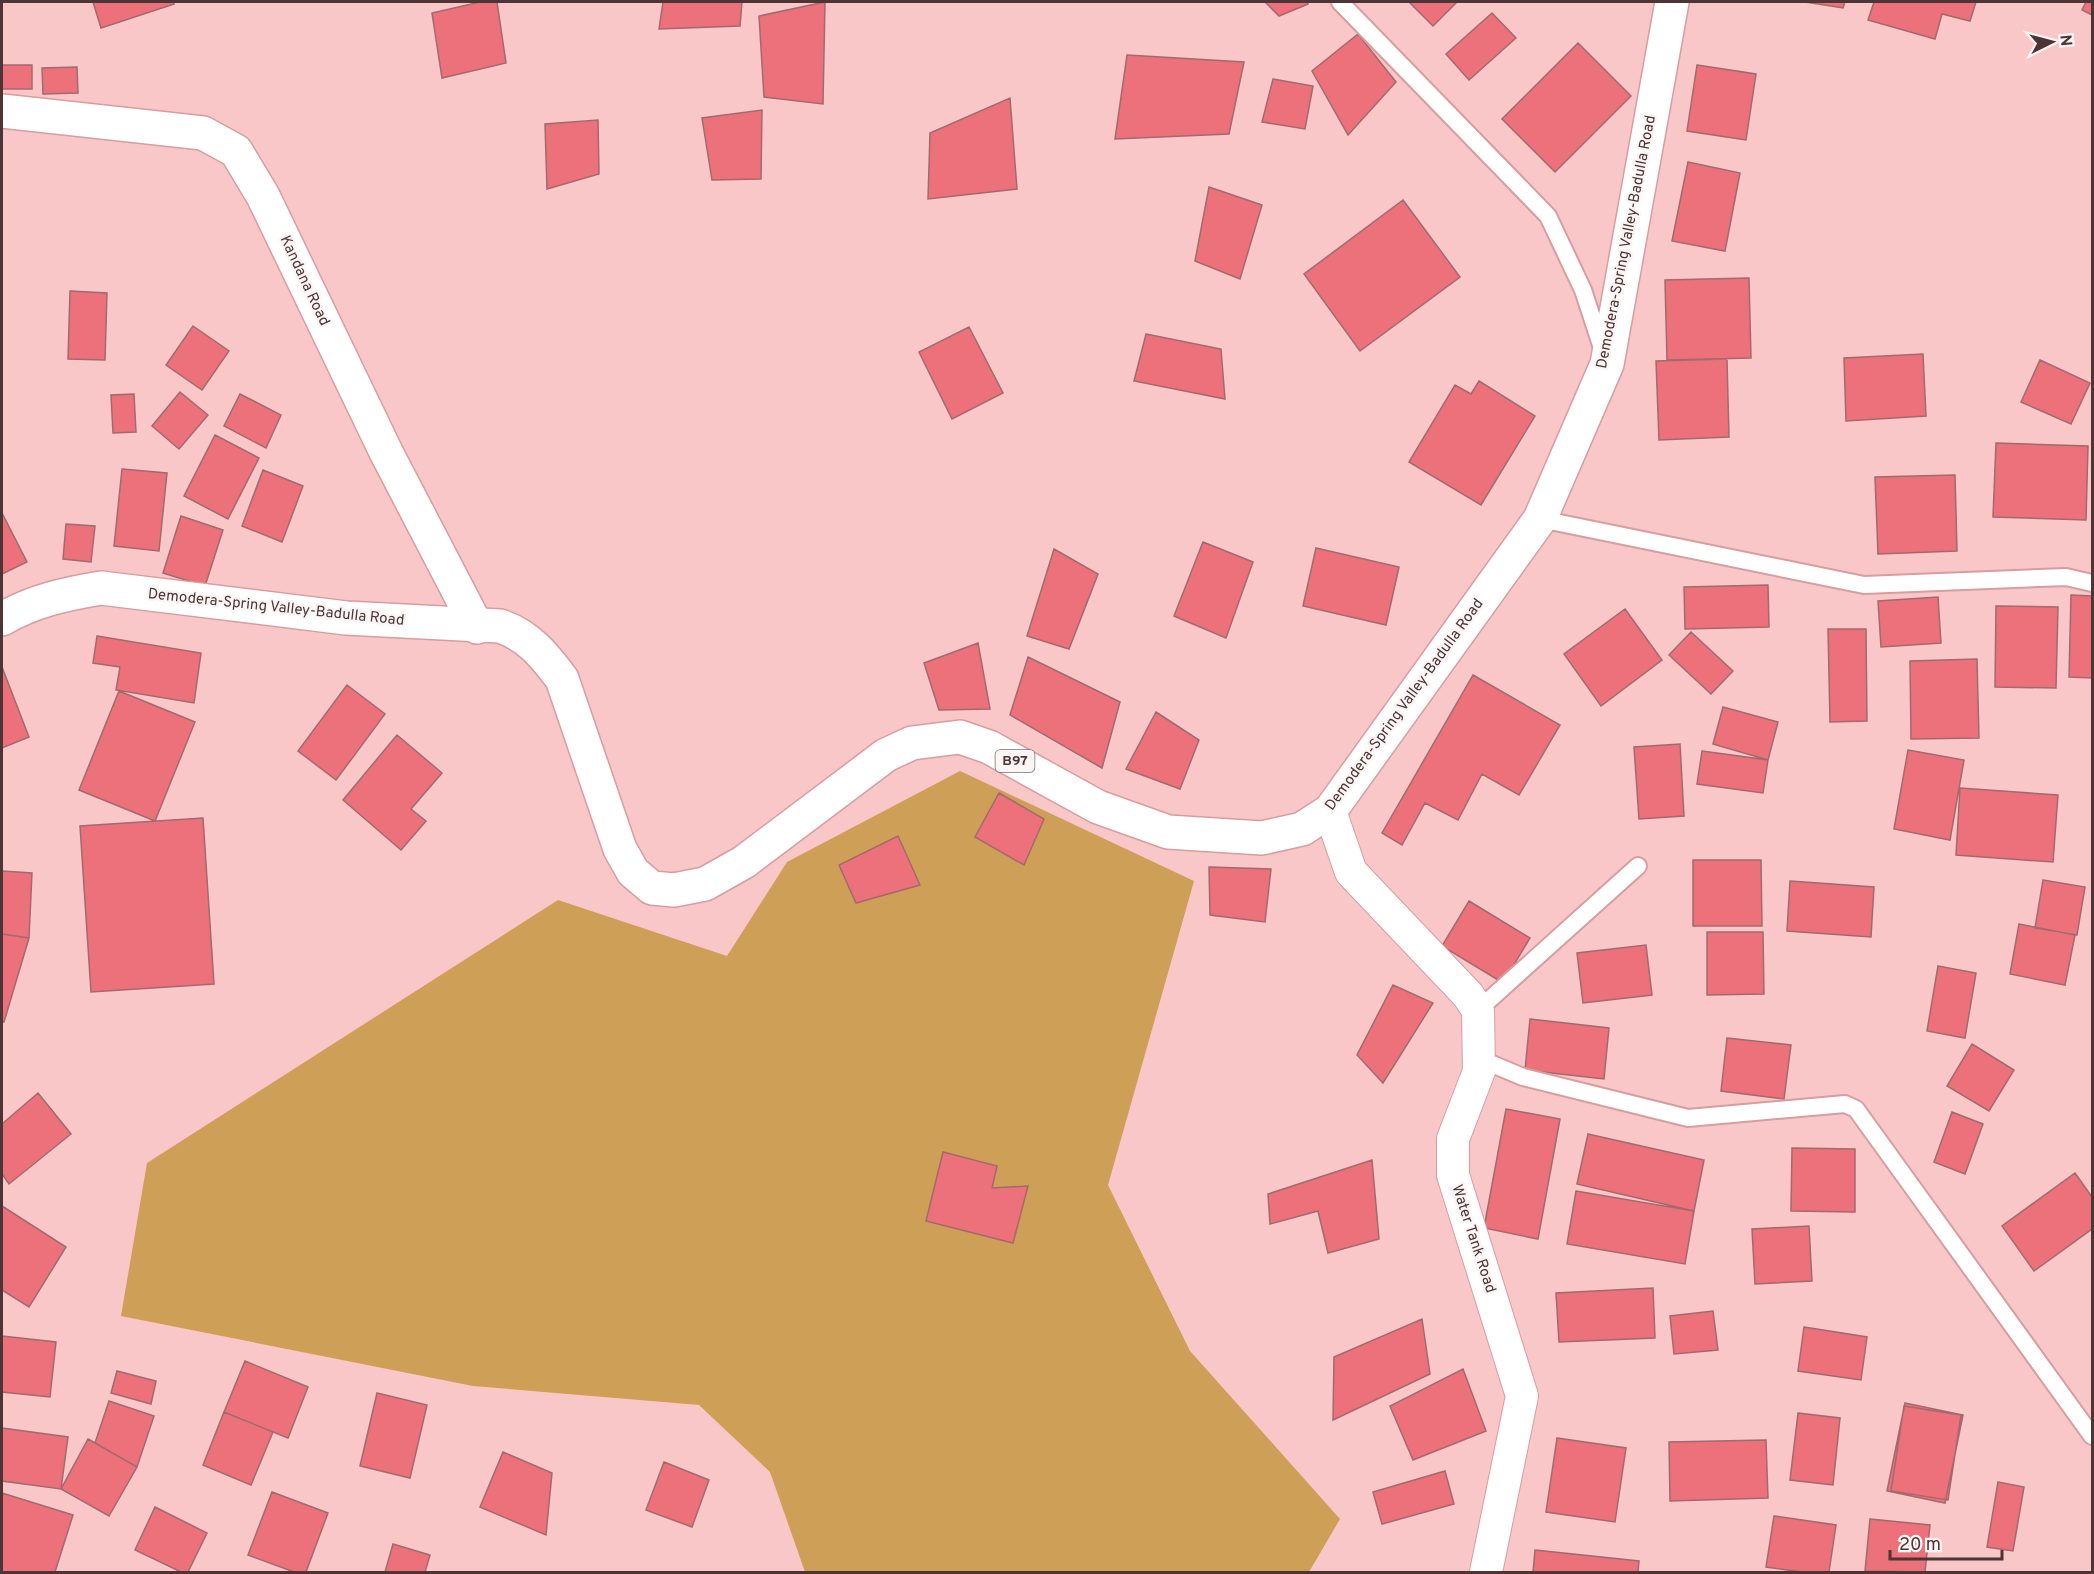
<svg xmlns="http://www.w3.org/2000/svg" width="2094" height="1574" viewBox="0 0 2094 1574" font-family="Overpass,sans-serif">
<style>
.green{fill:#ce9f56}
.building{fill:#ed717b;stroke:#a26a6c;stroke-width:1.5}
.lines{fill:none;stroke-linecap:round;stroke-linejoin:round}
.lane-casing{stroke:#d89d9f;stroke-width:20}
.street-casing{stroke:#d89d9f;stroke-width:34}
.secondary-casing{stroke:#d89d9f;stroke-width:36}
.primary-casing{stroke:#d89d9f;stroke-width:36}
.lane{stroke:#fff;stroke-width:16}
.street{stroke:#fff;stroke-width:32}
.secondary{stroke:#fff;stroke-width:33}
.primary{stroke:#fff;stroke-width:33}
.labels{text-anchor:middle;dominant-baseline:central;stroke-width:5;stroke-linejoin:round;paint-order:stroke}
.shield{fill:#fbf5f5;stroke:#816e6f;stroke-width:1.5}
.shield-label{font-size:14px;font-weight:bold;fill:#4d3435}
.street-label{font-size:15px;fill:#4d3435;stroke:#fbf5f5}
</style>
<rect width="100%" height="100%" fill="#f9c7c8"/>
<path class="green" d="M 960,771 L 1194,881 L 1108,1185 L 1190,1351 L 1340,1519 L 1309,1572 L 805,1572 L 770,1472 L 699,1405 L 473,1386 L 121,1316 L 147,1163 L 558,900 L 727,956 L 787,862 Z"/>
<path class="building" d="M 93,2 L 173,2 L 174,4 L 101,28 Z
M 480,2 L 497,2 L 506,63 L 442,78 L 432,13 Z
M 663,2 L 742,2 L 740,26 L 659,29 Z
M 825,2 L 823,104 L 764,97 L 759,16 Z
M 1265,2 L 1307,2 L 1308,4 L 1279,16 Z
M 1409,2 L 1457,2 L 1433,26 Z
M 1805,2 L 1845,2 L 1843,8 Z
M 1874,2 L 1976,2 L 1970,21 L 1942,14 L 1935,39 L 1868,20 Z
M 2086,2 L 2092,2 L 2092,15 L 2082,10 Z
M 1492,13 L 1516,38 L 1469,80 L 1446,54 Z
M 1358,34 L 1396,82 L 1348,135 L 1312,71 Z
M 1578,43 L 1631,96 L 1555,172 L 1502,119 Z
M 1127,55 L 1244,62 L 1229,134 L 1115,139 Z
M 2,65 L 32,65 L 32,89 L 2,89 Z
M 1697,65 L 1756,74 L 1746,140 L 1687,131 Z
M 77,67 L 78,93 L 43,94 L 42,68 Z
M 1273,79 L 1313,86 L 1305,129 L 1262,122 Z
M 1010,98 L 1017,189 L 928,199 L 930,133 Z
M 762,110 L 761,179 L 712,180 L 702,118 Z
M 598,120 L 599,174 L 547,189 L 545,124 Z
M 1688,162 L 1740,173 L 1725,251 L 1672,241 Z
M 1209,187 L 1262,205 L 1240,279 L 1195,261 Z
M 1403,200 L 1460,277 L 1360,351 L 1304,274 Z
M 1749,278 L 1751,358 L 1667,360 L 1665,280 Z
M 70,291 L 107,293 L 105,360 L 68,359 Z
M 193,326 L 229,351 L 202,390 L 166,365 Z
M 969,327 L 1003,393 L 952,419 L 919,352 Z
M 1146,334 L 1221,349 L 1225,399 L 1134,381 Z
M 1923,354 L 1926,416 L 1846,421 L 1844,358 Z
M 1727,359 L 1729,437 L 1659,440 L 1656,361 Z
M 2040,360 L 2090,383 L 2071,424 L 2021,402 Z
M 1479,381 L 1535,416 L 1481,505 L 1409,462 L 1455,385 L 1471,394 Z
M 180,392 L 208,415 L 179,449 L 152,426 Z
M 134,394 L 136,432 L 113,433 L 111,395 Z
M 240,394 L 281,415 L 266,448 L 224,426 Z
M 215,435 L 259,458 L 228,519 L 184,496 Z
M 1996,443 L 2088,446 L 2086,520 L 1993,517 Z
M 122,469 L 167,473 L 159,551 L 114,546 Z
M 263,470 L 303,486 L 282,542 L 242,526 Z
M 1955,475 L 1957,551 L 1878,554 L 1875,477 Z
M 2,513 L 27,562 L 2,574 Z
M 181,516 L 223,530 L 205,586 L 163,573 Z
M 66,524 L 95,526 L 91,562 L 63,559 Z
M 1203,542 L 1253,562 L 1226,638 L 1174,616 Z
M 1316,548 L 1399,567 L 1386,625 L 1303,606 Z
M 1054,549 L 1098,574 L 1069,649 L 1027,636 Z
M 1768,585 L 1769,627 L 1685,629 L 1684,587 Z
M 2071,595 L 2092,596 L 2092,678 L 2069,677 Z
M 1938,597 L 1941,643 L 1881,647 L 1878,601 Z
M 1996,606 L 2058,607 L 2056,688 L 1995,687 Z
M 1625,609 L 1662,660 L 1601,706 L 1564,654 Z
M 1828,629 L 1866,629 L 1867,721 L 1830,722 Z
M 1691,632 L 1733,671 L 1711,694 L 1669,655 Z
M 97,636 L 201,653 L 194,703 L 116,690 L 120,667 L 93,663 Z
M 978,643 L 990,709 L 939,710 L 924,663 Z
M 1028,657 L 1120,702 L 1102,768 L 1010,715 Z
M 1977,659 L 1979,738 L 1911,739 L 1910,661 Z
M 2,667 L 29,737 L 2,748 Z
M 1473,675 L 1560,725 L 1519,795 L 1482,774 L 1458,820 L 1425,803 L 1402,845 L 1382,833 Z
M 347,685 L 385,714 L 336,780 L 298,751 Z
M 119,691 L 195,722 L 155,821 L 79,790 Z
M 1723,707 L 1778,722 L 1768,760 L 1713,744 Z
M 1156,712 L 1199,740 L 1180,789 L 1126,769 Z
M 397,735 L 442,773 L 411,809 L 426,821 L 401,850 L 343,800 Z
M 1680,744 L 1684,816 L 1639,819 L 1634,747 Z
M 1908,750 L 1964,760 L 1950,840 L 1894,829 Z
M 1702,751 L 1768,760 L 1763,793 L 1697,784 Z
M 1960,788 L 2058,795 L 2053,862 L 1956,855 Z
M 999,793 L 1044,819 L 1024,865 L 975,837 Z
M 203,818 L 214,984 L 91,992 L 80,826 Z
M 898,836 L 920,885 L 856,903 L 839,865 Z
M 1693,860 L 1761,860 L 1762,926 L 1693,926 Z
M 1209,867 L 1271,869 L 1265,922 L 1210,915 Z
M 2,871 L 32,873 L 29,938 L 2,934 Z
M 2043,880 L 2085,887 L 2077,935 L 2035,928 Z
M 1790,881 L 1874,887 L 1871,937 L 1787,931 Z
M 1469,901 L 1530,938 L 1503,983 L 1442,946 Z
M 2019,924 L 2075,935 L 2065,985 L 2010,974 Z
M 1707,932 L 1763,932 L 1764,994 L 1707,995 Z
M 2,934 L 29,938 L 4,1022 L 2,1022 Z
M 1646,945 L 1652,995 L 1583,1003 L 1577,953 Z
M 1938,966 L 1976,973 L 1965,1038 L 1927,1031 Z
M 1393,985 L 1433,1003 L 1383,1083 L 1357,1055 Z
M 1530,1019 L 1609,1028 L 1604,1079 L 1525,1070 Z
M 1727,1038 L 1791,1045 L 1784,1099 L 1721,1091 Z
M 1972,1044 L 2014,1070 L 1989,1111 L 1947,1086 Z
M 38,1093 L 71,1134 L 9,1184 L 2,1174 L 2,1124 Z
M 1506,1109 L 1560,1119 L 1538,1239 L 1484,1228 Z
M 1952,1112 L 1983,1124 L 1965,1174 L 1934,1162 Z
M 1588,1134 L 1704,1160 L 1694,1211 L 1577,1184 Z
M 1792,1148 L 1855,1149 L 1855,1212 L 1791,1211 Z
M 943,1152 L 997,1166 L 992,1188 L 1028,1186 L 1013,1243 L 926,1221 Z
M 1372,1160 L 1379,1239 L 1328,1253 L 1318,1211 L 1270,1224 L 1268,1194 Z
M 2075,1173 L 2092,1197 L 2092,1229 L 2034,1271 L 2002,1226 Z
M 1576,1191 L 1694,1211 L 1685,1264 L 1567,1244 Z
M 2,1206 L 66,1247 L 29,1307 L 2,1290 Z
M 1809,1226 L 1812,1281 L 1755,1284 L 1752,1229 Z
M 1653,1288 L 1655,1338 L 1559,1342 L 1556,1293 Z
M 1713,1311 L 1718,1350 L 1674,1354 L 1670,1316 Z
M 1422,1319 L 1430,1374 L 1333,1420 L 1334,1357 Z
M 1804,1327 L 1867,1337 L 1861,1380 L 1798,1371 Z
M 2,1336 L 56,1342 L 50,1397 L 2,1392 Z
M 245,1361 L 308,1387 L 288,1438 L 224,1412 Z
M 1463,1369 L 1486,1431 L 1413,1460 L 1390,1406 Z
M 117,1371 L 156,1381 L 151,1404 L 111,1393 Z
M 377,1393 L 427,1405 L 410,1478 L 360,1466 Z
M 109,1401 L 154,1416 L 137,1467 L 95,1443 Z
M 1905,1403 L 1963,1415 L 1945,1503 L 1887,1491 Z
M 1904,1406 L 1961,1415 L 1948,1500 L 1891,1491 Z
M 224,1412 L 273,1432 L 251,1485 L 203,1465 Z
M 1798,1413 L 1840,1418 L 1833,1485 L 1790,1480 Z
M 2,1428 L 68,1437 L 61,1489 L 2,1481 Z
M 1557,1438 L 1626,1448 L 1615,1522 L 1546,1512 Z
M 88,1439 L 137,1467 L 109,1516 L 61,1489 Z
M 1766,1440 L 1768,1498 L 1670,1501 L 1669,1442 Z
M 503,1452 L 552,1473 L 546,1535 L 480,1507 Z
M 664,1462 L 709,1480 L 692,1527 L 646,1510 Z
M 1445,1471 L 1454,1504 L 1382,1524 L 1373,1492 Z
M 1998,1482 L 2024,1487 L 2013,1551 L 1987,1547 Z
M 272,1492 L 328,1513 L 306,1572 L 294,1572 L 248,1555 Z
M 2,1493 L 73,1515 L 55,1572 L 2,1572 Z
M 155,1507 L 207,1533 L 188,1572 L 181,1572 L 135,1550 Z
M 1774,1516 L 1836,1525 L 1829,1572 L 1802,1572 L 1766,1567 Z
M 1870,1519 L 1930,1525 L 1925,1572 L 1865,1571 Z
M 393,1544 L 430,1555 L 425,1572 L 385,1572 Z
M 1535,1550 L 1639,1561 L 1638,1572 L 1533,1572 Z"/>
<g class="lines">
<g class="lane-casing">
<path id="lane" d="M 1340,2 L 1548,216 L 1583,290 L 1603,351
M 1540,519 L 1864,585 L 2066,577 L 2092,583
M 1478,1010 L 1638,866
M 1480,1059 L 1523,1077 L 1688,1118 L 1845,1104 L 1856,1109 L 2092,1436"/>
</g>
<g class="street-casing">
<path id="street" d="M 1330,811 L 1351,872 L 1468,995 L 1478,1010 L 1479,1071 L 1453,1139 L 1453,1175 L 1522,1396 L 1486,1572"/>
</g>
<g class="secondary-casing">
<path id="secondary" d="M 2,111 L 203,133 L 236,151 L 263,196 L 386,452 L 477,627"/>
</g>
<g class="primary-casing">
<path id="primary" d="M 2,619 C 33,601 65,594 101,588 L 346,618 L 500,626 C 528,635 545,656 562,679 L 620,849 L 633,872 L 652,888 L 674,890 L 705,884 L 744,862 L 886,755 L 912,743 L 960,737 L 989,747 L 1098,807 L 1168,832 L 1262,838 L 1302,829 L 1330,811 L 1540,519 L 1607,364 L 1672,2"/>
</g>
<use href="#lane" class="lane"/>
<use href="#street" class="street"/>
<use href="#secondary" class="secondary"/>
<use href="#primary" class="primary"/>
</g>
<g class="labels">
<rect class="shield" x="995.5" y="750" width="39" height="22" rx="4.5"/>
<g class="shield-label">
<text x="1015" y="761">B97</text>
</g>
<g class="street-label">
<text transform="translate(1627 242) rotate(-79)">Demodera-Spring Valley-Badulla Road</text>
<text transform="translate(304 281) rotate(65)">Kandana Road</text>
<text transform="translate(276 608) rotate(6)">Demodera-Spring Valley-Badulla Road</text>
<text transform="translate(1405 705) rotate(-54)">Demodera-Spring Valley-Badulla Road</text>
<text transform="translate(1473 1239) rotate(72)">Water Tank Road</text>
</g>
</g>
<rect width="2094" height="1574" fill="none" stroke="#4d3435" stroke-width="6"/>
<g transform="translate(2052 42) rotate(84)" stroke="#fbf5f5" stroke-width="4.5" paint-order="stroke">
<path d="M0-4.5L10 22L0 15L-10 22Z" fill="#4d3435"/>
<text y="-9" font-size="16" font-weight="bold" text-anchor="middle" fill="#4d3435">N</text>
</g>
<path d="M1890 1550v9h112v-9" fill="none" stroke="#4d3435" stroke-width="3"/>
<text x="1899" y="1550" font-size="18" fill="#4d3435" stroke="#fbf5f5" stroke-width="4.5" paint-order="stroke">20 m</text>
</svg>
